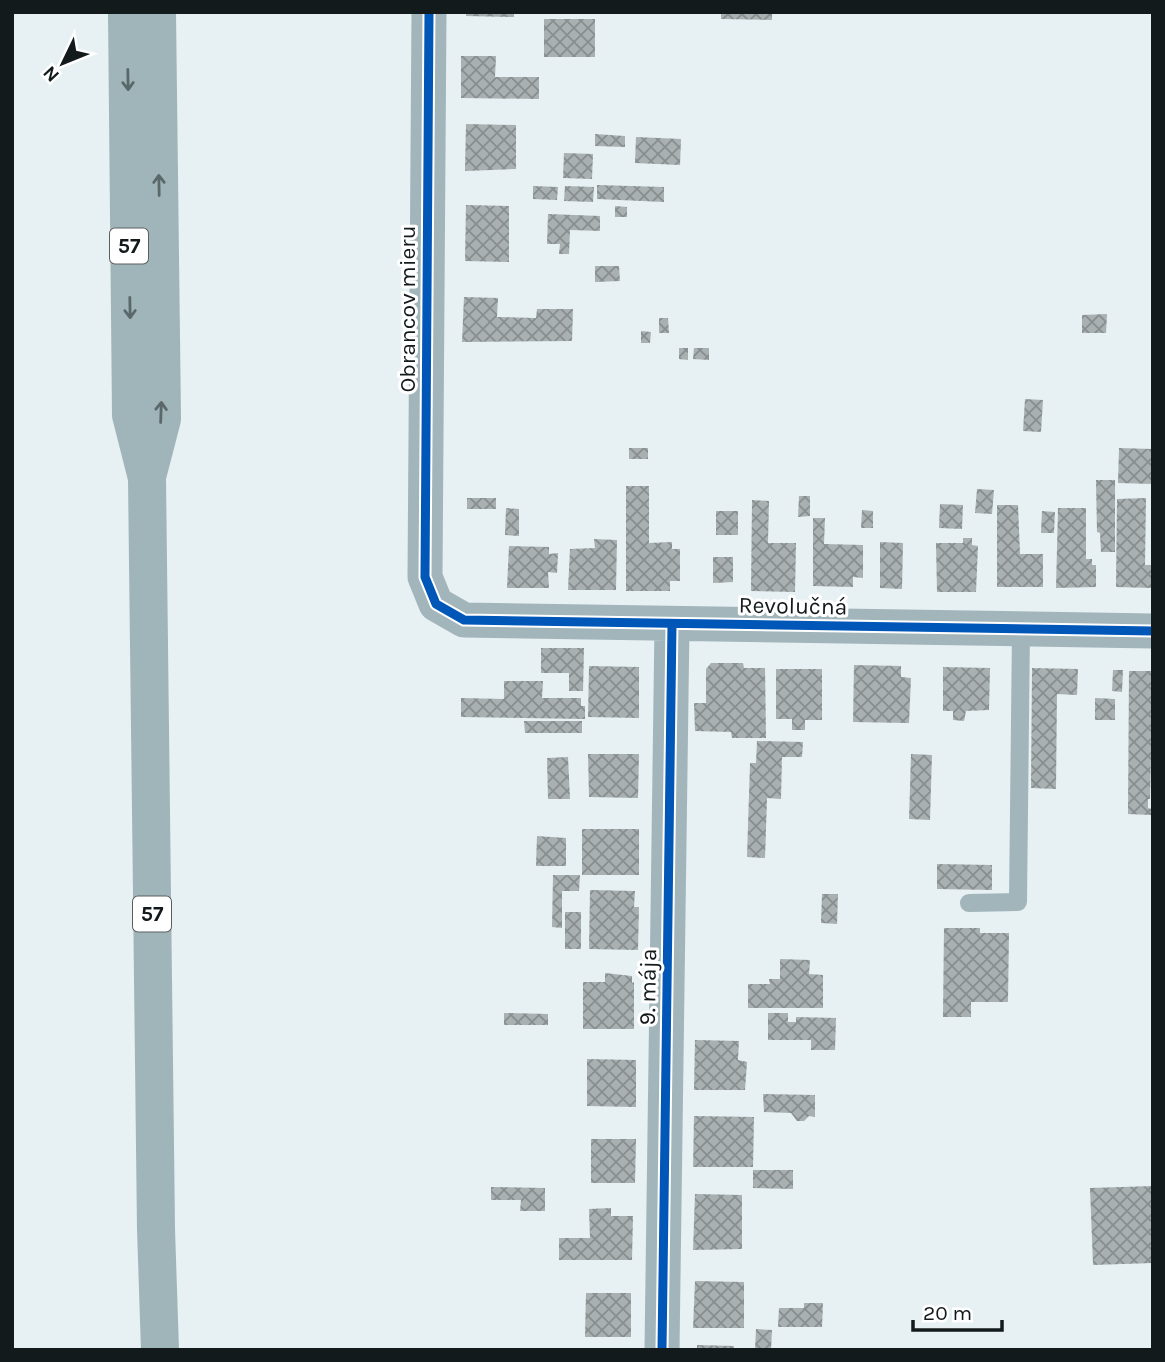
<svg xmlns="http://www.w3.org/2000/svg" width="1165" height="1362" viewBox="0 0 1165 1362" font-family="Karla,sans-serif">
<style>
.building{fill:url(#building-cross-hatch)}
.lines{fill:none;stroke-linecap:round;stroke-linejoin:round}
.service{stroke:#a2b5ba;stroke-width:18}
.minor{stroke:#a2b5ba;stroke-width:35}
.primary{stroke:#a0b5b9;stroke-width:38}
.cycleway-casing{stroke:#fff;stroke-width:13}
.cycleway{stroke:#0057b8;stroke-width:9}
.oneway{stroke:#5a686a}
.labels{text-anchor:middle;dominant-baseline:central;stroke-width:6;stroke-linejoin:round;paint-order:stroke}
.shield{fill:#fff;stroke:#5a5f5f;stroke-width:2}
.shield-label{font-size:21px;font-weight:bold;fill:#131a1b}
.street-label{font-size:23px;fill:#131a1b;stroke:#fff}
</style>
<defs>
<pattern id="building-cross-hatch" width="8" height="8" patternUnits="userSpaceOnUse" patternTransform="scale(1.75)"><rect width="8" height="8" fill="#a8b0b2"/><path d="M0 0l8 8M0 8l8-8" fill="none" stroke="#888e90"/></pattern>
</defs>
<rect width="100%" height="100%" fill="#e7f0f3"/>
<path class="building" d="M 466,12 L 514,12 L 514,17 L 466,16 Z
M 721,12 L 772,12 L 772,20 L 721,19 Z
M 544,19 L 595,19 L 595,57 L 544,57 Z
M 461,56 L 496,56 L 495,77 L 539,77 L 539,99 L 461,98 Z
M 466,124 L 516,125 L 516,169 L 465,171 Z
M 595,134 L 625,136 L 625,147 L 595,146 Z
M 636,137 L 681,139 L 680,165 L 635,163 Z
M 564,153 L 593,154 L 592,179 L 563,178 Z
M 597,185 L 664,187 L 664,202 L 597,199 Z
M 533,186 L 558,187 L 557,200 L 533,199 Z
M 565,186 L 594,187 L 593,202 L 564,201 Z
M 466,205 L 509,206 L 509,262 L 465,261 Z
M 615,206 L 627,207 L 627,217 L 615,217 Z
M 548,214 L 600,216 L 600,231 L 570,230 L 569,254 L 559,254 L 560,244 L 547,244 Z
M 595,266 L 619,266 L 620,281 L 595,282 Z
M 464,297 L 498,298 L 497,317 L 536,318 L 537,309 L 573,309 L 572,341 L 462,342 Z
M 1107,314 L 1106,333 L 1082,333 L 1082,315 Z
M 659,318 L 668,318 L 669,333 L 659,333 Z
M 641,331 L 651,332 L 650,343 L 641,343 Z
M 679,348 L 688,348 L 688,360 L 679,359 Z
M 694,348 L 709,348 L 709,360 L 693,359 Z
M 1025,399 L 1043,400 L 1041,432 L 1023,431 Z
M 629,448 L 648,448 L 648,459 L 629,459 Z
M 1119,448 L 1153,449 L 1153,484 L 1118,483 Z
M 1096,480 L 1115,480 L 1115,552 L 1101,552 L 1100,533 L 1097,532 Z
M 626,486 L 649,486 L 649,543 L 672,542 L 672,549 L 680,549 L 680,581 L 670,581 L 670,591 L 626,591 Z
M 977,489 L 994,490 L 992,514 L 975,513 Z
M 799,496 L 810,496 L 810,516 L 798,517 Z
M 467,498 L 496,498 L 496,509 L 467,509 Z
M 1146,498 L 1145,565 L 1153,565 L 1153,588 L 1116,587 L 1117,499 Z
M 752,500 L 769,501 L 768,543 L 796,543 L 795,592 L 751,591 Z
M 940,504 L 963,505 L 962,529 L 939,528 Z
M 997,505 L 1018,505 L 1020,554 L 1043,554 L 1043,587 L 997,587 Z
M 506,508 L 519,509 L 519,536 L 505,535 Z
M 1058,508 L 1086,508 L 1086,559 L 1092,559 L 1092,565 L 1096,565 L 1096,587 L 1056,588 Z
M 862,510 L 873,511 L 873,528 L 861,528 Z
M 716,511 L 738,511 L 738,535 L 716,535 Z
M 1042,511 L 1055,512 L 1054,533 L 1041,533 Z
M 813,518 L 825,518 L 824,544 L 863,545 L 863,578 L 853,577 L 853,587 L 813,586 Z
M 963,538 L 972,538 L 972,545 L 978,546 L 976,592 L 937,592 L 936,543 L 963,543 Z
M 594,539 L 617,540 L 616,590 L 568,590 L 570,549 L 595,548 Z
M 880,542 L 903,543 L 902,589 L 880,588 Z
M 509,546 L 549,547 L 549,554 L 558,553 L 557,573 L 548,572 L 549,588 L 507,588 Z
M 713,557 L 733,557 L 733,582 L 713,583 Z
M 541,648 L 584,648 L 583,691 L 569,691 L 569,673 L 541,673 Z
M 711,663 L 743,663 L 744,668 L 765,668 L 766,738 L 732,738 L 731,732 L 695,731 L 694,703 L 706,703 L 706,669 Z
M 854,665 L 901,666 L 901,677 L 911,678 L 909,723 L 853,722 Z
M 589,666 L 639,667 L 639,718 L 588,717 Z
M 943,667 L 990,668 L 989,710 L 966,711 L 964,721 L 953,720 L 953,711 L 943,711 Z
M 1032,668 L 1078,669 L 1077,695 L 1057,694 L 1056,789 L 1031,788 Z
M 776,669 L 822,669 L 822,720 L 805,720 L 805,730 L 792,730 L 792,719 L 776,719 Z
M 1113,670 L 1123,670 L 1122,692 L 1112,691 Z
M 1129,671 L 1153,671 L 1150,799 L 1148,799 L 1148,808 L 1152,809 L 1151,815 L 1128,814 Z
M 504,681 L 543,681 L 542,698 L 581,698 L 581,706 L 585,706 L 585,719 L 461,717 L 461,698 L 504,699 Z
M 1095,698 L 1115,699 L 1115,720 L 1095,720 Z
M 524,721 L 582,721 L 582,733 L 525,733 Z
M 757,741 L 803,742 L 802,757 L 782,757 L 781,799 L 767,798 L 765,858 L 747,857 L 750,763 L 756,763 Z
M 588,754 L 639,754 L 638,798 L 589,797 Z
M 911,754 L 932,755 L 930,820 L 909,819 Z
M 568,757 L 570,799 L 548,799 L 547,758 Z
M 582,829 L 639,829 L 639,875 L 582,875 Z
M 537,836 L 566,838 L 566,866 L 536,866 Z
M 937,864 L 992,865 L 992,890 L 937,889 Z
M 553,875 L 580,875 L 579,891 L 562,891 L 562,928 L 552,927 Z
M 590,890 L 635,891 L 634,907 L 639,907 L 638,950 L 589,949 Z
M 822,894 L 838,894 L 837,924 L 821,923 Z
M 565,912 L 581,912 L 581,949 L 565,949 Z
M 944,928 L 980,928 L 980,933 L 1009,933 L 1008,1002 L 971,1002 L 971,1017 L 943,1017 Z
M 780,959 L 810,960 L 809,974 L 823,975 L 823,1008 L 748,1008 L 748,984 L 770,984 L 769,979 L 780,979 Z
M 605,973 L 632,976 L 632,983 L 634,982 L 634,1029 L 583,1029 L 583,982 L 605,982 Z
M 504,1013 L 548,1014 L 548,1025 L 504,1025 Z
M 768,1013 L 788,1013 L 788,1022 L 796,1022 L 796,1017 L 836,1018 L 835,1050 L 811,1050 L 811,1040 L 768,1040 Z
M 695,1040 L 739,1041 L 738,1060 L 747,1062 L 745,1090 L 694,1090 Z
M 587,1059 L 636,1060 L 636,1107 L 587,1106 Z
M 763,1094 L 815,1095 L 815,1117 L 809,1116 L 804,1121 L 797,1121 L 791,1113 L 764,1112 Z
M 694,1116 L 754,1117 L 753,1167 L 693,1167 Z
M 591,1139 L 636,1139 L 635,1183 L 591,1183 Z
M 753,1170 L 793,1170 L 793,1189 L 753,1188 Z
M 1153,1186 L 1153,1263 L 1093,1265 L 1090,1188 Z
M 491,1187 L 545,1188 L 545,1211 L 520,1211 L 521,1200 L 491,1200 Z
M 695,1194 L 742,1195 L 742,1249 L 693,1250 Z
M 611,1208 L 611,1216 L 633,1216 L 632,1260 L 559,1260 L 559,1238 L 590,1238 L 589,1209 Z
M 695,1281 L 744,1282 L 744,1328 L 693,1328 Z
M 586,1293 L 631,1293 L 631,1337 L 585,1337 Z
M 804,1303 L 823,1303 L 822,1327 L 778,1327 L 779,1308 L 804,1308 Z
M 756,1329 L 772,1330 L 771,1350 L 755,1350 Z
M 697,1345 L 734,1346 L 734,1350 L 697,1350 Z"/>
<g class="lines">
<path class="service" d="M 969,903 L 1018,902 L 1021,629"/>
<path class="minor" d="M 429,12 L 425,577 L 436,604 L 464,620 L 1153,631
M 662,1350 L 672,624"/>
<path class="primary" d="M 127,12 L 131,415 L 147,478 L 156,1229 L 160,1350
M 148,473 L 162,419 L 157,12"/>
<g class="cycleway-casing">
<path id="cycleway" d="M 429,12 L 425,577 L 436,604 L 464,620 L 1153,631
M 662,1350 L 672,624"/>
</g>
<use href="#cycleway" class="cycleway"/>
</g>
<defs><path id="oneway-shaft" d="M-6 0H5M1.5-3L5.5 0L1.5 3" fill="none" stroke-width="1.6" stroke-linecap="round" stroke-linejoin="round" transform="scale(1.75)"/></defs>
<g class="oneway">
<use href="#oneway-shaft" transform="translate(128 80) rotate(89)"/>
<use href="#oneway-shaft" transform="translate(159 185) rotate(-91)"/>
<use href="#oneway-shaft" transform="translate(130 308) rotate(89)"/>
<use href="#oneway-shaft" transform="translate(161 412) rotate(-88)"/>
</g>
<g class="labels">
<g class="shield">
<rect x="110" y="228.5" width="38" height="35" rx="5"/>
<rect x="133" y="896.5" width="38" height="35" rx="5"/>
</g>
<g class="shield-label">
<text x="129" y="246">57</text>
<text x="152" y="914">57</text>
</g>
<g class="street-label">
<text transform="translate(407 309) rotate(-90)">Obrancov mieru</text>
<text transform="translate(793 606) rotate(1)">Revolučná</text>
<text transform="translate(648 987) rotate(-89)">9. mája</text>
</g>
</g>
<rect width="1165" height="1362" fill="none" stroke="#131a1b" stroke-width="28"/>
<g transform="translate(63 63) rotate(227)" stroke="#ffffff" stroke-width="5" paint-order="stroke">
<path d="M0-5L12 26L0 18L-12 26Z" fill="#131a1b"/>
<text y="-10" font-size="19" font-weight="bold" text-anchor="middle" fill="#131a1b">N</text>
</g>
<path d="M913 1320v10h89v-10" fill="none" stroke="#131a1b" stroke-width="3.5"/>
<text x="923" y="1320" font-size="21" fill="#131a1b" stroke="#ffffff" stroke-width="5" paint-order="stroke">20 m</text>
</svg>
